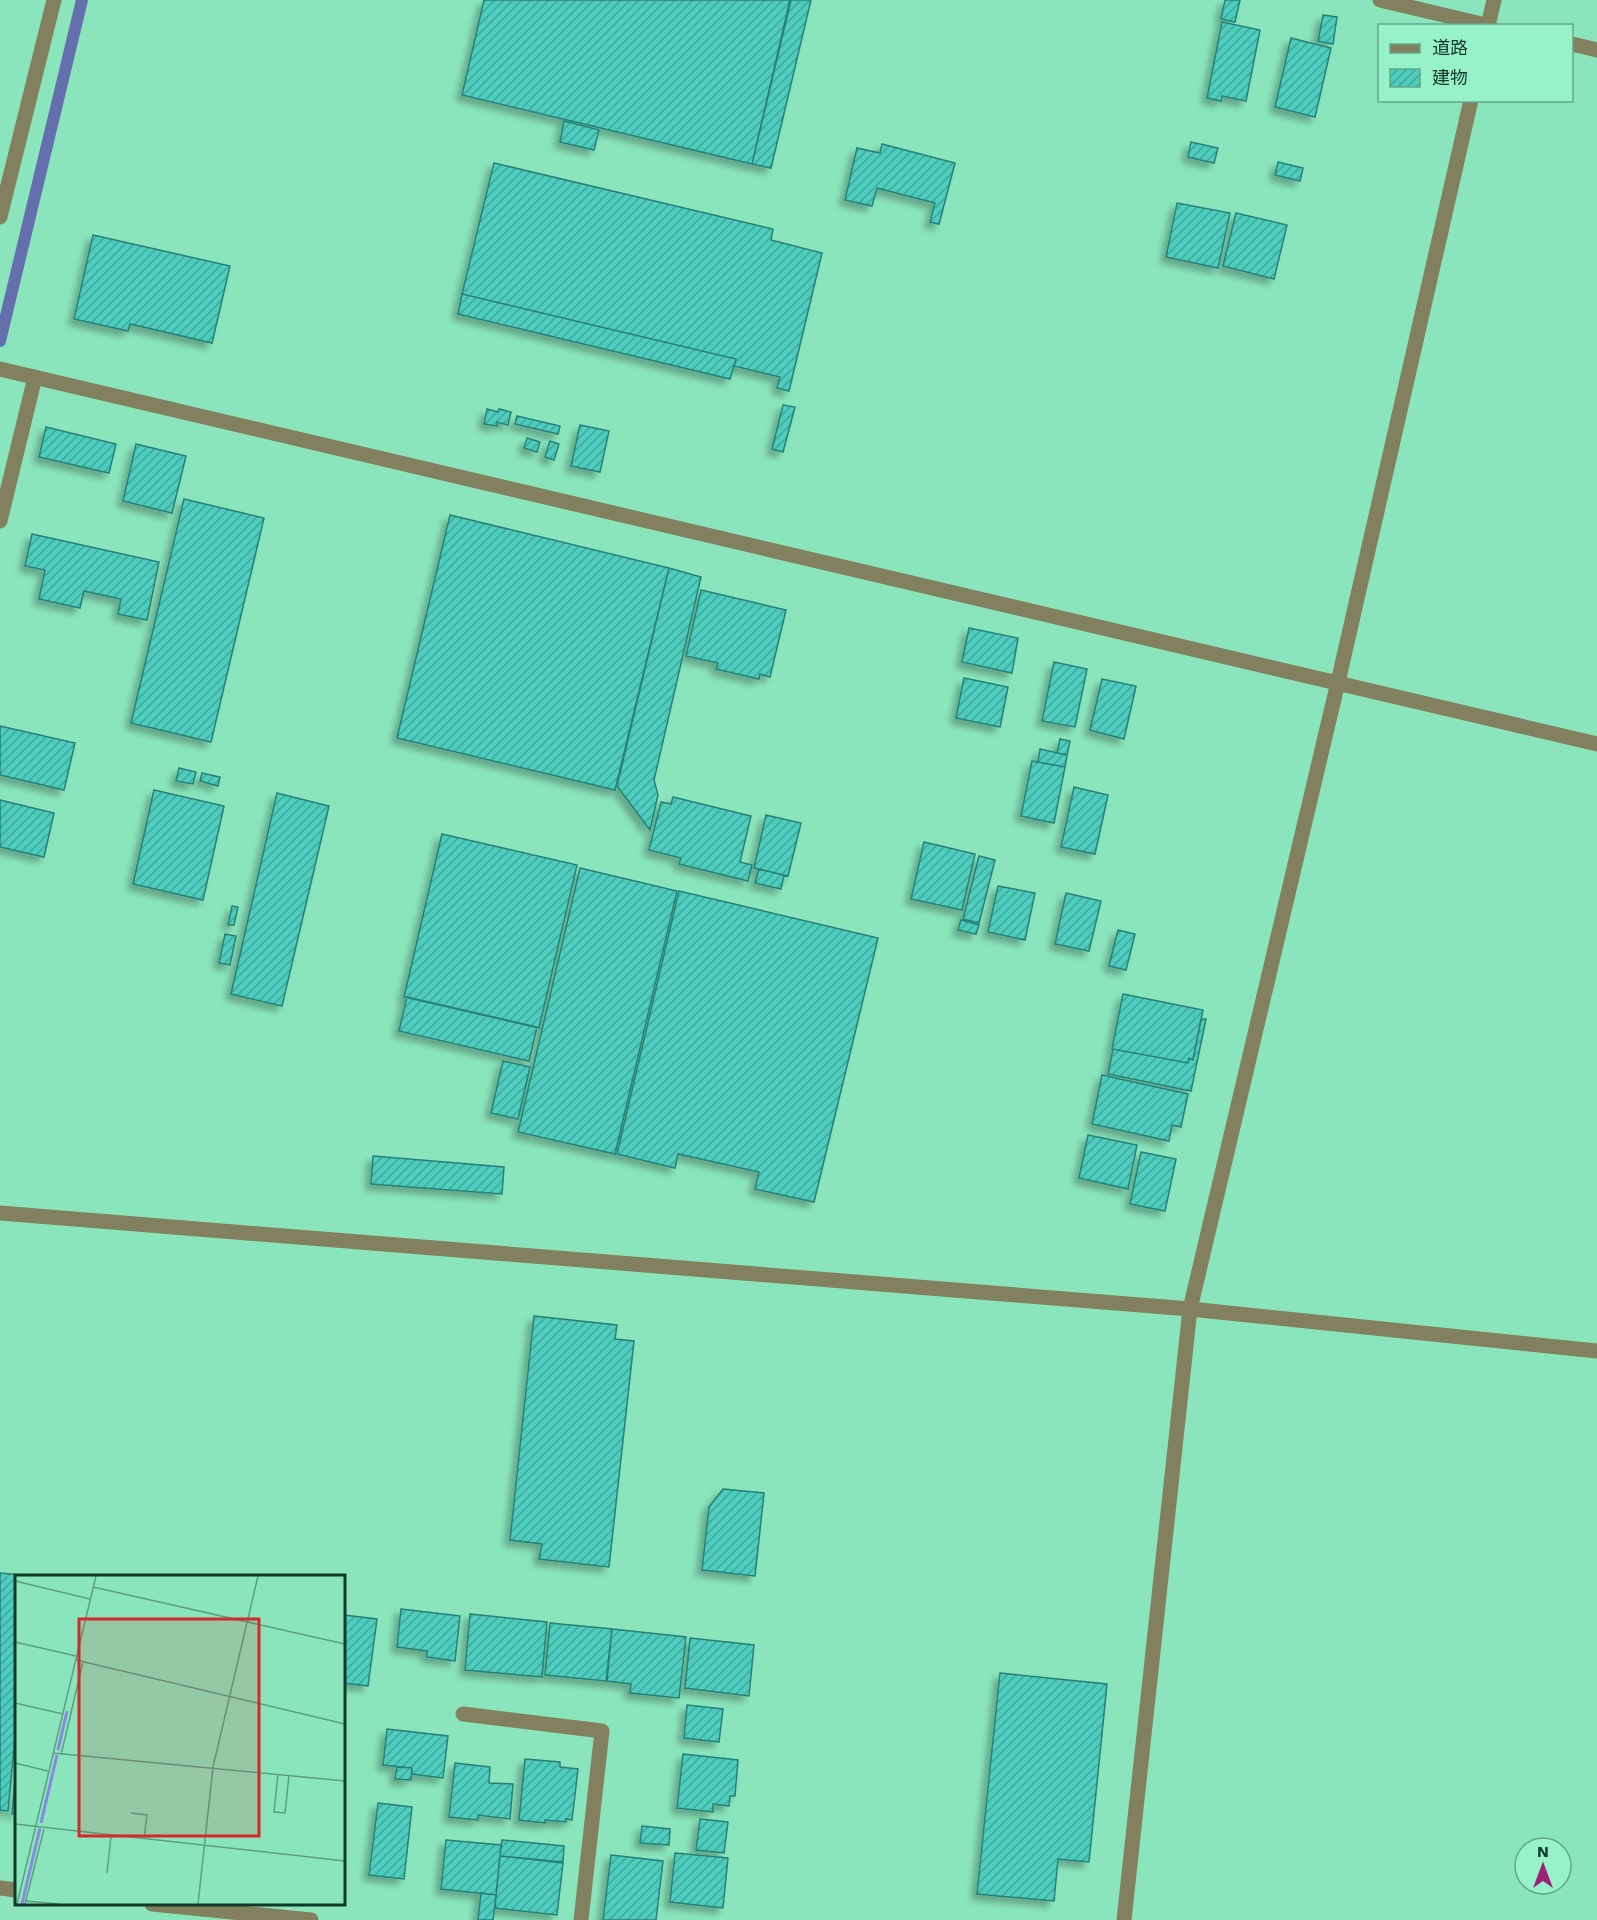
<svg xmlns="http://www.w3.org/2000/svg" width="1597" height="1920" viewBox="0 0 1597 1920" font-family="'Work Sans','Noto Sans JP',sans-serif">
<style>
.lines{fill:none;stroke-linecap:round;stroke-linejoin:round}
.stream{stroke:#666fae;stroke-width:12}
.building{fill:url(#building-hatch);stroke:#278176;stroke-width:1.5;filter:url(#shadow)}
.minor{stroke:#82805f;stroke-width:15}
.inset-river{fill:none;stroke:#8a86e7;stroke-width:3}
.inset-road{fill:none;stroke:#5aa081;stroke-width:1.5}
.view{fill:#d62828;fill-opacity:0.15;stroke:#d62828;stroke-width:3}
.inset-edge{fill:none;stroke:#113929;stroke-width:3}
</style>
<defs>
<pattern id="building-hatch" width="6" height="6" patternUnits="userSpaceOnUse" patternTransform="scale(1.5)"><rect width="6" height="6" fill="#4ecdbd"/><path d="M-1 1l2-2M0 6l6-6M5 7l2-2" fill="none" stroke="#3fa79a"/></pattern>
<filter id="shadow"><feDropShadow dx="-5.5" dy="5.5" stdDeviation="3" flood-color="#0004"/></filter>
</defs>
<rect width="100%" height="100%" fill="#8ae5bc"/>
<g class="lines">
<path class="stream" d="M 0,341 L 82,0"/>
</g>
<path class="building" d="M 484,0 L 790,0 L 752,164 L 462,95 Z
M 791,0 L 811,0 L 771,168 L 752,164 Z
M 1225,0 L 1240,0 L 1235,22 L 1221,19 Z
M 1323,15 L 1337,17 L 1333,44 L 1318,41 Z
M 1222,22 L 1260,30 L 1246,101 L 1222,96 L 1221,101 L 1207,98 Z
M 1291,38 L 1331,48 L 1315,117 L 1275,107 Z
M 564,121 L 599,130 L 594,150 L 560,142 Z
M 1191,142 L 1218,148 L 1214,163 L 1188,157 Z
M 882,144 L 955,163 L 939,224 L 930,222 L 935,203 L 877,188 L 872,206 L 845,200 L 857,148 L 880,153 Z
M 1278,162 L 1303,168 L 1300,181 L 1275,175 Z
M 494,163 L 773,229 L 771,240 L 822,253 L 789,391 L 777,388 L 780,377 L 734,366 L 736,359 L 462,294 Z
M 1177,203 L 1230,213 L 1218,268 L 1166,257 Z
M 1236,213 L 1287,225 L 1274,279 L 1223,266 Z
M 93,235 L 230,266 L 212,343 L 130,324 L 128,331 L 74,319 Z
M 462,294 L 736,359 L 730,379 L 458,314 Z
M 783,405 L 795,407 L 783,452 L 772,449 Z
M 487,409 L 498,412 L 499,409 L 511,412 L 508,425 L 497,422 L 497,426 L 484,424 Z
M 517,416 L 560,426 L 558,434 L 515,424 Z
M 580,425 L 609,431 L 600,472 L 571,466 Z
M 46,427 L 116,444 L 109,473 L 39,457 Z
M 527,438 L 540,442 L 537,452 L 524,448 Z
M 550,441 L 559,444 L 554,460 L 545,457 Z
M 136,444 L 186,456 L 172,513 L 123,501 Z
M 184,499 L 264,518 L 211,742 L 131,723 Z
M 450,515 L 669,568 L 615,790 L 397,738 Z
M 32,534 L 159,562 L 147,620 L 118,614 L 121,599 L 84,591 L 80,608 L 39,599 L 45,570 L 25,566 Z
M 669,568 L 701,577 L 654,780 L 658,795 L 650,830 L 617,786 Z
M 701,590 L 786,610 L 770,677 L 760,674 L 759,679 L 716,669 L 718,663 L 686,656 Z
M 969,628 L 1018,638 L 1012,673 L 962,662 Z
M 1054,662 L 1087,669 L 1075,727 L 1042,721 Z
M 964,678 L 1008,687 L 1000,727 L 956,718 Z
M 1102,679 L 1136,686 L 1124,739 L 1090,730 Z
M 0,726 L 75,743 L 64,790 L 0,775 Z
M 1060,739 L 1070,741 L 1067,755 L 1057,753 Z
M 1040,749 L 1067,755 L 1065,767 L 1038,762 Z
M 1032,761 L 1065,767 L 1054,823 L 1021,816 Z
M 179,768 L 196,772 L 193,784 L 176,781 Z
M 202,773 L 220,777 L 218,786 L 200,781 Z
M 1074,787 L 1108,795 L 1095,854 L 1061,847 Z
M 154,790 L 224,806 L 203,900 L 133,884 Z
M 277,793 L 329,806 L 282,1006 L 231,994 Z
M 673,797 L 751,816 L 740,862 L 752,865 L 748,881 L 679,864 L 681,858 L 649,850 L 661,802 L 671,804 Z
M 0,800 L 54,813 L 44,857 L 0,847 Z
M 766,815 L 801,823 L 788,876 L 754,868 Z
M 442,834 L 577,865 L 539,1028 L 404,997 Z
M 924,842 L 975,854 L 962,910 L 911,899 Z
M 979,856 L 995,860 L 979,923 L 963,919 Z
M 580,868 L 677,891 L 615,1154 L 518,1132 Z
M 759,869 L 784,875 L 781,889 L 755,883 Z
M 998,886 L 1035,893 L 1025,940 L 988,932 Z
M 679,891 L 878,938 L 814,1202 L 755,1189 L 759,1172 L 678,1154 L 675,1168 L 617,1154 Z
M 1066,893 L 1101,901 L 1089,951 L 1055,944 Z
M 232,906 L 238,907 L 234,925 L 228,925 Z
M 961,920 L 979,925 L 976,934 L 958,930 Z
M 1118,930 L 1135,934 L 1126,970 L 1109,966 Z
M 225,934 L 236,936 L 230,965 L 219,963 Z
M 1123,994 L 1203,1010 L 1193,1060 L 1189,1058 L 1188,1063 L 1112,1049 Z
M 407,997 L 537,1027 L 529,1061 L 399,1031 Z
M 1201,1019 L 1206,1019 L 1191,1091 L 1108,1074 L 1113,1049 L 1188,1063 L 1189,1058 L 1193,1060 Z
M 503,1061 L 530,1067 L 518,1119 L 491,1113 Z
M 1102,1075 L 1188,1094 L 1181,1127 L 1172,1125 L 1169,1141 L 1092,1124 Z
M 1088,1135 L 1137,1145 L 1128,1189 L 1079,1178 Z
M 1141,1152 L 1176,1159 L 1165,1211 L 1130,1204 Z
M 373,1156 L 504,1167 L 502,1194 L 371,1184 Z
M 534,1316 L 617,1325 L 615,1339 L 634,1341 L 609,1567 L 539,1559 L 542,1544 L 510,1540 Z
M 723,1489 L 764,1493 L 755,1576 L 702,1570 L 709,1507 Z
M 0,1573 L 32,1576 L 16,1576 L 16,1728 L 8,1811 L 0,1810 Z
M 401,1609 L 460,1616 L 455,1661 L 427,1657 L 427,1651 L 397,1647 Z
M 470,1614 L 547,1622 L 542,1677 L 465,1670 Z
M 344,1615 L 377,1619 L 368,1686 L 344,1683 Z
M 550,1623 L 612,1629 L 606,1681 L 545,1675 Z
M 612,1629 L 686,1637 L 679,1698 L 630,1693 L 631,1684 L 607,1681 Z
M 690,1638 L 754,1645 L 749,1696 L 685,1688 Z
M 1000,1673 L 1107,1684 L 1089,1862 L 1058,1859 L 1054,1901 L 977,1894 Z
M 687,1705 L 723,1709 L 719,1742 L 684,1738 Z
M 387,1729 L 448,1736 L 443,1778 L 412,1774 L 412,1768 L 383,1765 Z
M 683,1754 L 738,1760 L 735,1796 L 730,1796 L 729,1806 L 713,1804 L 713,1812 L 677,1808 Z
M 525,1759 L 560,1762 L 560,1767 L 578,1769 L 572,1820 L 566,1819 L 566,1822 L 545,1820 L 545,1823 L 519,1820 Z
M 455,1763 L 490,1767 L 489,1783 L 513,1784 L 510,1819 L 478,1815 L 478,1820 L 449,1817 Z
M 16,1767 L 16,1814 L 12,1814 Z
M 397,1767 L 412,1768 L 411,1780 L 395,1779 Z
M 378,1803 L 412,1807 L 404,1879 L 369,1875 Z
M 700,1819 L 728,1822 L 724,1853 L 696,1850 Z
M 642,1826 L 670,1829 L 669,1845 L 640,1843 Z
M 446,1840 L 501,1845 L 496,1895 L 441,1889 Z
M 502,1840 L 564,1846 L 563,1862 L 500,1856 Z
M 675,1853 L 728,1858 L 723,1908 L 670,1902 Z
M 611,1855 L 663,1861 L 656,1920 L 603,1920 Z
M 500,1856 L 563,1863 L 557,1915 L 495,1908 Z
M 481,1893 L 496,1895 L 493,1920 L 478,1920 Z"/>
<g class="lines">
<path class="minor" d="M 1380,0 L 1490,26
M 1488,26 L 1494,0
M 1572,44 L 1597,50
M 0,217 L 54,0
M 0,369 L 1597,744
M 0,521 L 35,377
M 0,1213 L 1190,1309 L 1597,1351
M 463,1714 L 602,1731 L 581,1920
M 0,1888 L 16,1890
M 152,1904 L 311,1920
M 1124,1920 L 1190,1309 L 1338,682 L 1471,100"/>
</g>
<g transform="translate(15 1575)">
<rect width="330" height="330" fill="#8ae5bc"/>
<path class="inset-river" d="M 43,175 L 52,136M 26,248 L 42,180M 7,329 L 25,253"/>
<path class="inset-road" d="M 0,6 L 75,24M 78,12 L 330,69M 0,67 L 61,81M 61,85 L 330,149M 0,128 L 48,139M 38,178 L 330,206M 46,180 L 68,87M 0,188 L 33,196M 263,199 L 259,237 L 270,238 L 274,200M 116,238 L 132,240 L 129,264M 0,249 L 330,286M 92,298 L 96,261M 10,326 L 44,329M 2,329 L 81,1M 10,329 L 29,254M 183,329 L 198,192 L 243,1"/>
<path class="view" d="M 64,44 L 244,44 L 244,261 L 64,261 Z"/>
<rect width="330" height="330" class="inset-edge"/>
</g>
<rect x="1378" y="24" width="195" height="78" fill="#97f2c9" stroke="#61a889" stroke-width="1.5"/>
<rect x="1390" y="44" width="30" height="9" fill="#82805f" stroke="#61a889" stroke-width="1.5"/>
<text x="1432" y="54" font-size="18" fill="#113929">道路</text>
<rect x="1390" y="69" width="30" height="18" fill="url(#building-hatch)" stroke="#61a889" stroke-width="1.5"/>
<text x="1432" y="84" font-size="18" fill="#113929">建物</text>
<g transform="translate(1543 1866)"><circle r="28" fill="#97f2c9" stroke="#61a889" stroke-width="1.5"/>
<path d="M0-4.5L10 22L0 15L-10 22Z" fill="#9e2177"/>
<text y="-9" font-size="16" font-weight="bold" text-anchor="middle" fill="#113929">N</text>
</g>
</svg>
